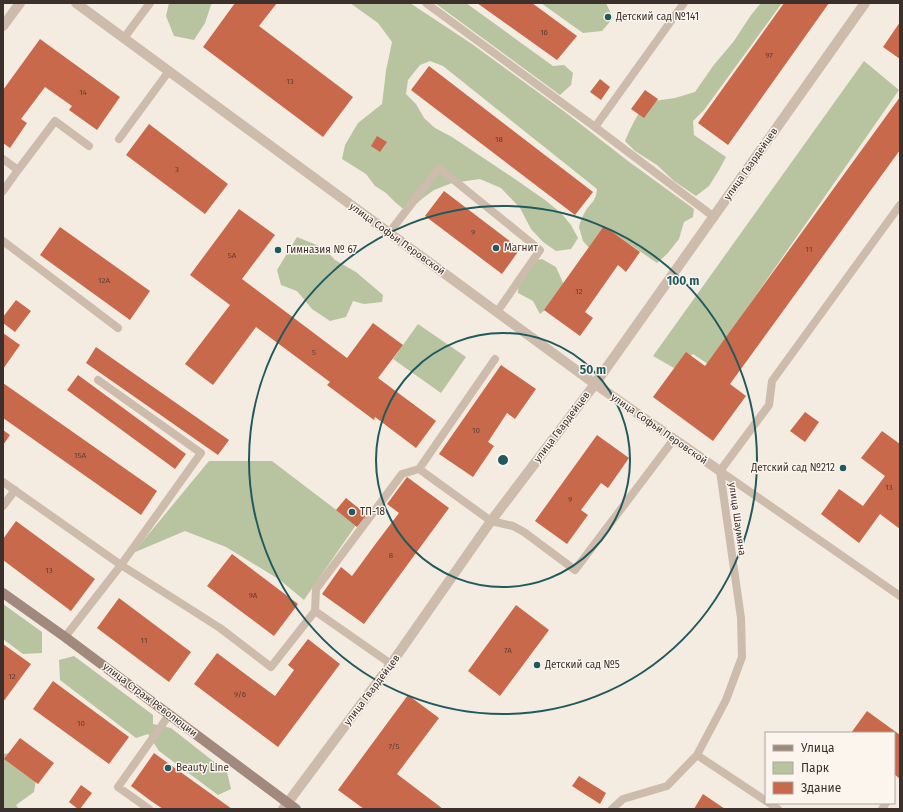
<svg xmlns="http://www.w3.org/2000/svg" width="903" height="812" viewBox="0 0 903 812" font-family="'Fira Sans',sans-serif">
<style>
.green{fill:#b8c4a0}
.building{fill:#c8694b}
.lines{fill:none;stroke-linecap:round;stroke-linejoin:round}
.lane{stroke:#cdbbac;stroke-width:8}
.street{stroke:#cdbbac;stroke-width:10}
.secondary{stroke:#a18a7d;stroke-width:10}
.ring{fill:none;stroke:#1f5a5e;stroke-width:2}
.poi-dot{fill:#1f5a5e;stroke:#fbf5ee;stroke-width:1.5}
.labels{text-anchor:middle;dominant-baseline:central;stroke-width:3;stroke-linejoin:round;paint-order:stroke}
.number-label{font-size:8px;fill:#5e3e33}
.poi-label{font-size:10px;fill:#3b302b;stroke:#fbf5ee;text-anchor:start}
.street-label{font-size:10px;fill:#3b302b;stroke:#fbf5ee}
.centre{fill:#1f5a5e;stroke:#fbf5ee;stroke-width:2}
.ring-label{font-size:12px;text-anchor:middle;font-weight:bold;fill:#1f5a5e;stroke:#fbf5ee;stroke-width:3;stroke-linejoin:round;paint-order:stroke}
</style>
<rect width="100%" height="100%" fill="#f4ebe1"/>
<path class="green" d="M 169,3 L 213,3 L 211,5 L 205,23 L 194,40 L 174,36 L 166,16 Z
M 350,3 L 410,3 L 472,44 L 565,112 L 628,161 L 694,209 L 693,217 L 684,222 L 679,239 L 667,254 L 657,263 L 612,232 L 590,249 L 583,241 L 579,227 C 580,222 582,217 585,212 C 591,202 596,202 597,189 L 443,66 L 430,61 L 420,65 L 408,80 L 406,94 L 416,104 L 424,118 L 435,128 L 452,137 L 512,177 L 545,200 L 561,213 L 571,225 L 578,238 L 571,249 L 556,251 L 543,242 L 531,229 L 520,208 L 501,188 L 480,179 L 452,183 L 434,190 L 423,198 L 407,212 L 395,202 L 386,193 L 375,186 L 366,174 L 342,159 L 345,145 L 358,123 L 382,104 L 386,71 L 392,42 L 378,23 Z
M 435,3 L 466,3 L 553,66 L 564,65 L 573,73 L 571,85 L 560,95 Z
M 541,3 L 606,3 L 613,18 L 602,31 L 583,33 Z
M 761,3 L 782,3 L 704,110 L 693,121 L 694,135 L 726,157 L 719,170 L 709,186 L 696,196 L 674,181 L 657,165 L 635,151 L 625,141 C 631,127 637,114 647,102 L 675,98 L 695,92 L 713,66 L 734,41 L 751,15 Z
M 864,61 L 899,90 L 708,364 L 693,354 L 674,368 L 653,356 Z
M 297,237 L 324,248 L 335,260 L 356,272 L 383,295 L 382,302 L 364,304 L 353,301 L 346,317 L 330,321 L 312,309 L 297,291 L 281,285 L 277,270 Z
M 542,259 L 556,267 L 565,287 L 556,301 L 540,314 L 533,301 L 518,293 L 519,276 L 530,261 Z
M 418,324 L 466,357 L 441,393 L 393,359 Z
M 209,461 L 272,461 L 356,525 L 304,600 L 280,580 L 226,547 L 185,531 L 133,553 Z
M 3,604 L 42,632 L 42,653 L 23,654 L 3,639 Z
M 74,656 L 153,715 L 153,724 L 171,728 L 227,772 L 231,789 L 218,795 L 159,751 L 148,734 L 136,738 L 60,680 L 59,660 Z
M 18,752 L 38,767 L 34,792 L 16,805 L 19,809 L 3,809 L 3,754 Z"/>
<path class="building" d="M 235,3 L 277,3 L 259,26 L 353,97 L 323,137 L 203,47 Z
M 477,3 L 532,3 L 577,36 L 557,60 Z
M 784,3 L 829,3 L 728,145 L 698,123 Z
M 900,22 L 900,59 L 883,47 Z
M 40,39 L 120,97 L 97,130 L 69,110 L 72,106 L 45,87 L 21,119 L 27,123 L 10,148 L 3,143 L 3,90 Z
M 429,66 L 593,192 L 575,215 L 411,90 Z
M 600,79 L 610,87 L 601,100 L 590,92 Z
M 645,90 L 658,99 L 644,118 L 631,109 Z
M 900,97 L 900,150 L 730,384 L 746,396 L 713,441 L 653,397 L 686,352 L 705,366 Z
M 149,124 L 228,184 L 205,214 L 126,155 Z
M 377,136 L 387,142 L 380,152 L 371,146 Z
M 444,191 L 520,249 L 502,274 L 425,216 Z
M 239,209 L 275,235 L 242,279 L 347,358 L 373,323 L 403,345 L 378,378 L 436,421 L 416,448 L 375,417 L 374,420 L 327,385 L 330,382 L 256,327 L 213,385 L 185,364 L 230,305 L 190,275 Z
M 604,226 L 640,252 L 626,272 L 618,265 L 585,312 L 593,318 L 580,336 L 544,310 Z
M 60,227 L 150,291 L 130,320 L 40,255 Z
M 16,300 L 31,311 L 15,332 L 3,323 L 3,317 Z
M 3,333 L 20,345 L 3,369 Z
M 96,347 L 229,440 L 218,455 L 86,363 Z
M 501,365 L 536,389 L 515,419 L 507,413 L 488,442 L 494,446 L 473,477 L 439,454 Z
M 78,375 L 186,454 L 175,469 L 67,390 Z
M 3,383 L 157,491 L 141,515 L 3,418 Z
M 805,412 L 819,422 L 805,442 L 790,431 Z
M 3,430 L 10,435 L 3,445 Z
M 882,431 L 900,444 L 900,529 L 880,514 L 859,543 L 821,514 L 839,489 L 863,506 L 885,476 L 861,458 Z
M 597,435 L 629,458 L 608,488 L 601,483 L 581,510 L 588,515 L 567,544 L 535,521 Z
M 407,477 L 449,508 L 364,624 L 322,594 L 341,567 L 352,576 L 377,542 L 399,513 L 387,504 Z
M 346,498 L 367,515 L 357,527 L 336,510 Z
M 16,521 L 95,579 L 71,611 L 3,560 L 3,539 Z
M 232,554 L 298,604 L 274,636 L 207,586 Z
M 119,598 L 191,652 L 169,682 L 97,628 Z
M 516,605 L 549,630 L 500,696 L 468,671 Z
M 308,639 L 340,664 L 278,747 L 194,684 L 217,653 L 275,696 L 294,670 L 288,665 Z
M 3,644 L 31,664 L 3,702 Z
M 53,681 L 129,737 L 109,764 L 33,709 Z
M 408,695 L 439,718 L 397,774 L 443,809 L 364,809 L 338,790 Z
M 867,711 L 900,735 L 900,779 L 894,774 L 894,733 L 851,733 Z
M 20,738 L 54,763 L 38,784 L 4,759 Z
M 154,753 L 232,809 L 163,809 L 151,801 L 131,786 Z
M 579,776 L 606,793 L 600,804 L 572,786 Z
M 81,785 L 92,793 L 80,809 L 78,809 L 69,802 Z
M 703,794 L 725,809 L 694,809 Z"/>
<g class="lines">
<path class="lane" d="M 426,3 L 595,127 L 714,217
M 124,38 L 150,3
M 595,127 L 684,3
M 119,139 L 169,71
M 3,159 L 18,170 L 55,121 L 89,146
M 3,191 L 18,170
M 389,233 L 439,168 L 540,250 L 497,312
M 3,241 L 118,328
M 419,469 L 491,521 L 513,526 L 524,532 L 575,570 L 674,439
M 720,471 L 769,405 L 772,381 L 900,205
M 3,482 L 121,565 L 220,628 L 271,667 L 315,611 L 316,589 L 402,474 L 419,469 L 495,359
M 3,506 L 15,490
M 315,611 L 391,664
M 65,637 L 121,565 L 201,453 L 98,380
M 697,755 L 726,700 L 742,657 L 741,618 L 720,471 L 900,596
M 769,803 L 778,809
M 149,809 L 118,787 L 169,715
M 612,809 L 623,799 L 667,786 L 697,755 L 766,801
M 882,809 L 886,803"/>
<path class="street" d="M 76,3 L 595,384 L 720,471
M 3,26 L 20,3
M 283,809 L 391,664 L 491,521 L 595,384 L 865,3"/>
<path class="secondary" d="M 3,593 L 65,637 L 296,809"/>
</g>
<g class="ring">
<circle cx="503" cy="460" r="127"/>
<circle cx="503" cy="460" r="254"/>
</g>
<g class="poi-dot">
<circle cx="608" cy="17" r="4"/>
<circle cx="496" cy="248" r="4"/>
<circle cx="278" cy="250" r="4"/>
<circle cx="843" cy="468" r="4"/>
<circle cx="352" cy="512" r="4"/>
<circle cx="537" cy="665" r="4"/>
<circle cx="168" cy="768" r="4"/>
</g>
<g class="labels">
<g class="number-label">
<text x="544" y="32">16</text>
<text x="769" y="55">97</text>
<text x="290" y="81">13</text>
<text x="83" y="92">14</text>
<text x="499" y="139">18</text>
<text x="177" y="169">3</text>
<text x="473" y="232">9</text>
<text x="809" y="249">11</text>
<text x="232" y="255">5А</text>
<text x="104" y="280">12А</text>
<text x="579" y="291">12</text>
<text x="314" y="352">5</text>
<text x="476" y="430">10</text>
<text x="80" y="455">15А</text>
<text x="889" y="487">13</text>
<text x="570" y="499">9</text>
<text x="391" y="555">8</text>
<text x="49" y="570">13</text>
<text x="253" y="595">9А</text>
<text x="144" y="640">11</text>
<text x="508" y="650">7А</text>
<text x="12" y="676">12</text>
<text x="240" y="694">9/6</text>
<text x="81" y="723">10</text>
<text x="394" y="746">7/5</text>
</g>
<g class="poi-label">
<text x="616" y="17">Детский сад №141</text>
<text x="504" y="248">Магнит</text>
<text x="286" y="250">Гимназия № 67</text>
<text x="835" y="468" text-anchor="end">Детский сад №212</text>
<text x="360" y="512">ТП-18</text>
<text x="545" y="665">Детский сад №5</text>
<text x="176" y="768">Beauty Line</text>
</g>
<g class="street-label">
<text transform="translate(751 164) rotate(-55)">улица Гвардейцев</text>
<text transform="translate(397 239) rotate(36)">улица Софьи Перовской</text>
<text transform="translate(562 427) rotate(-53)">улица Гвардейцев</text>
<text transform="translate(659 429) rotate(35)">улица Софьи Перовской</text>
<text transform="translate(737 519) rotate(82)">улица Шаумяна</text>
<text transform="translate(372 690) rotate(-53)">улица Гвардейцев</text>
<text transform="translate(150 700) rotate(37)">улица Страж Революции</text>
</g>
</g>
<circle cx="503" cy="460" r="6" class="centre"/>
<g class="ring-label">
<text x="683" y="285">100 m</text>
<text x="593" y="374">50 m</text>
</g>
<rect width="903" height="812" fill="none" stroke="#3b302b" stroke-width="8"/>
<rect x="765" y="732" width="130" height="72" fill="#fbf5ee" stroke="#aea6a0"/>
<rect x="773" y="745" width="20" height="6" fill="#a18a7d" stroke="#aea6a0"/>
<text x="801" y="752" font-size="12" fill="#3b302b">Улица</text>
<rect x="773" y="762" width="20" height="12" fill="#b8c4a0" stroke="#aea6a0"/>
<text x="801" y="772" font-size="12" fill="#3b302b">Парк</text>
<rect x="773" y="782" width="20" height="12" fill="#c8694b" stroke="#aea6a0"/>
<text x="801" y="792" font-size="12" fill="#3b302b">Здание</text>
</svg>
